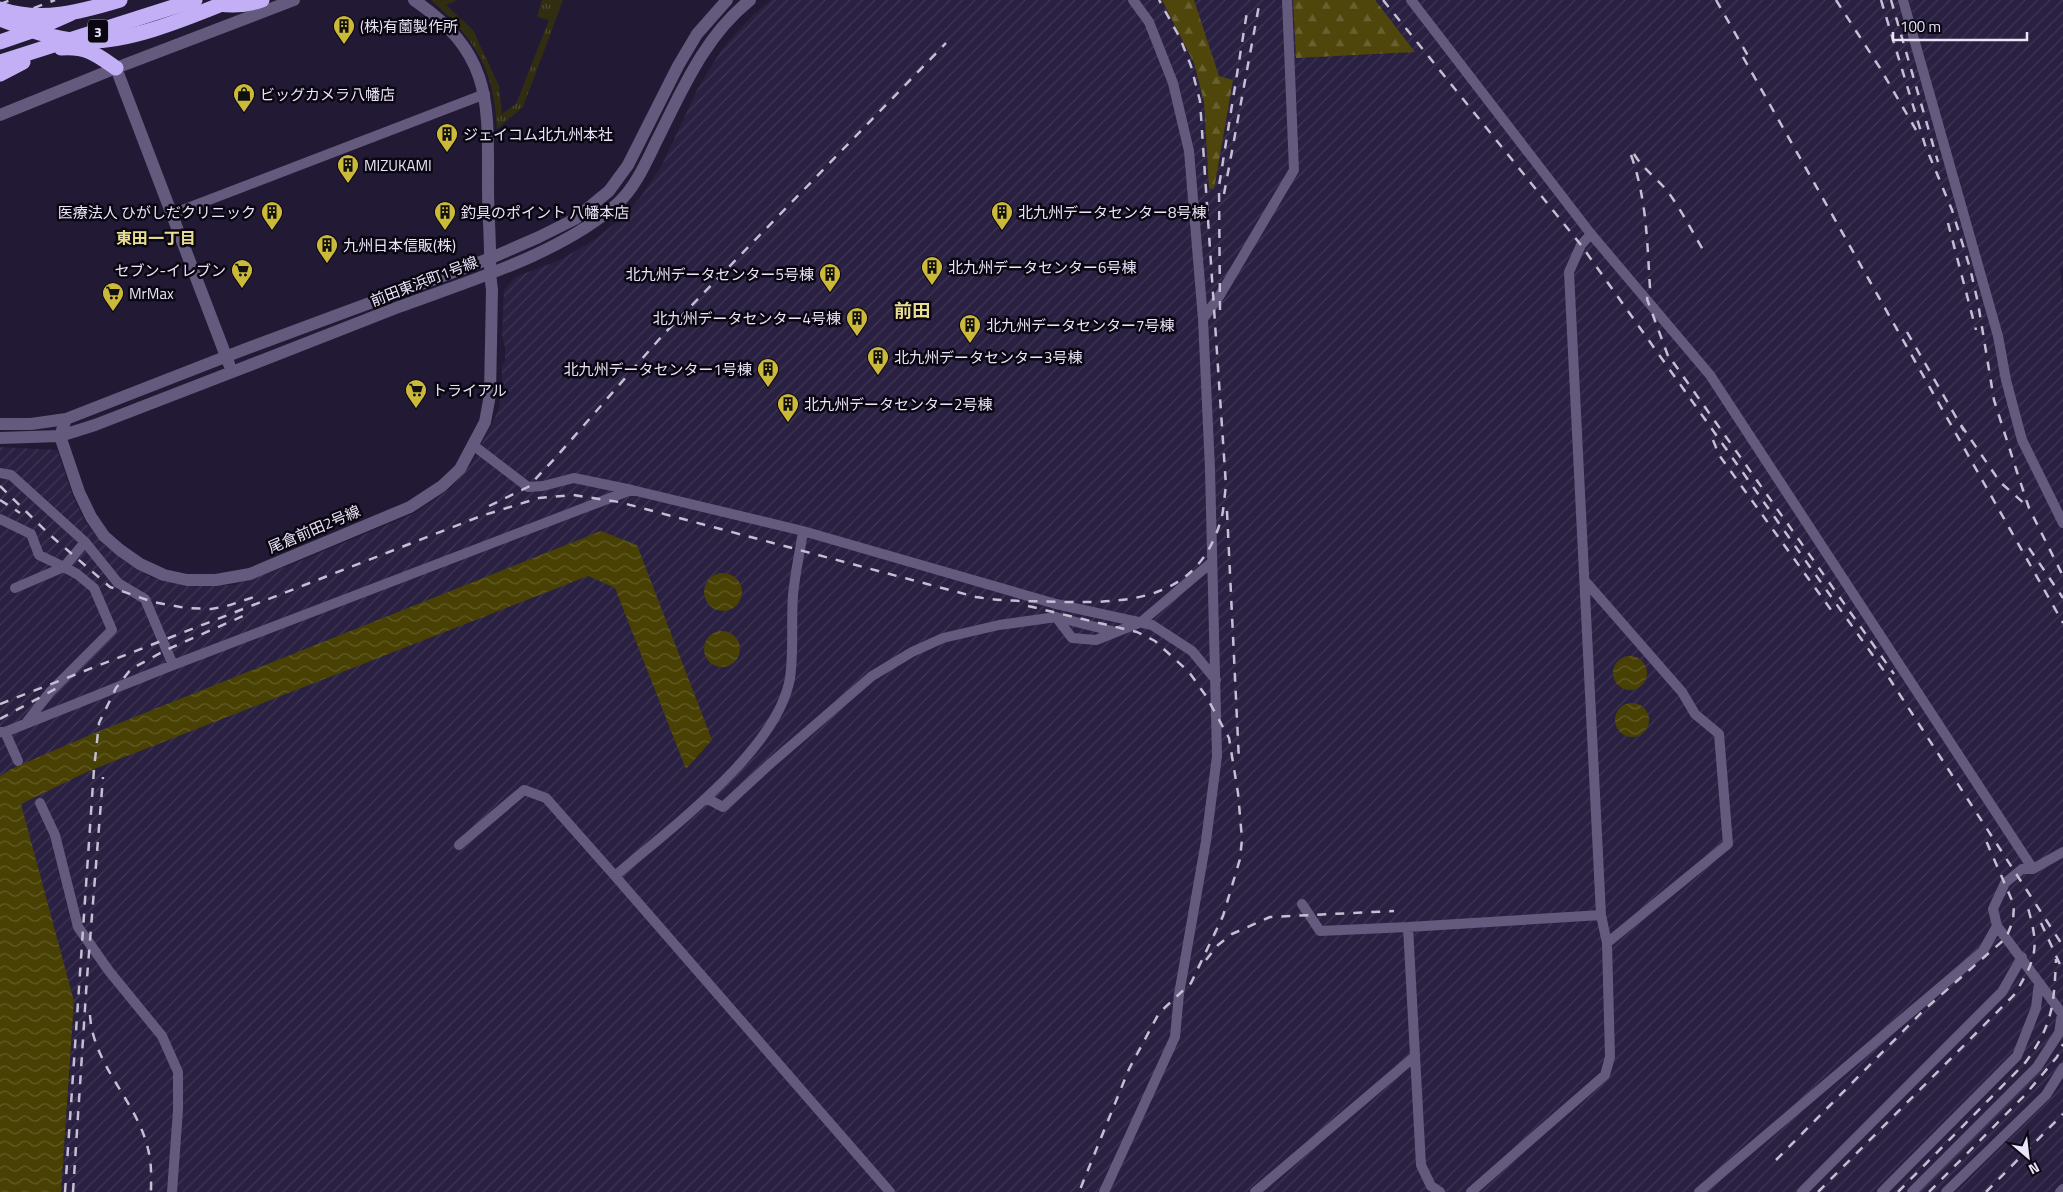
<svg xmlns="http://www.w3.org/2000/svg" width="2063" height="1192" viewBox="0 0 2063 1192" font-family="'Titillium Web','Noto Sans JP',sans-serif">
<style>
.industrial{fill:url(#industrial-furrows)}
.grass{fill:url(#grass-tufts)}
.forest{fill:url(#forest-firs)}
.water{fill:url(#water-waves)}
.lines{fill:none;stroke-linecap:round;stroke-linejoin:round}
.minor{stroke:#635a7d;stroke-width:10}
.tertiary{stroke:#635a7d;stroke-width:12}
.motorway{stroke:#c2aff6;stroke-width:15}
.rail{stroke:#c5bfd3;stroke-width:2.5;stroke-dasharray:9 9;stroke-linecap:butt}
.motorway-bridge{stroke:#c2aff6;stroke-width:15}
.labels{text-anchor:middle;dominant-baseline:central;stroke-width:5;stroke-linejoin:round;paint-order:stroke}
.shield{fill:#0a0712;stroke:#a6a2b2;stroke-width:1}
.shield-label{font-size:14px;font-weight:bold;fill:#e9e4f7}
.poi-label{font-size:15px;fill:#e9e4f7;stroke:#0a0712;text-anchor:start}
.street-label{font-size:15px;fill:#e9e4f7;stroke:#0a0712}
.neighbourhood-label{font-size:16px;font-weight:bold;fill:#e9de8f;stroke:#0a0712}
.quarter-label{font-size:18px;font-weight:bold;fill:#e9de8f;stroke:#0a0712}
</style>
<defs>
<pattern id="industrial-furrows" width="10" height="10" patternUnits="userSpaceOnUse" patternTransform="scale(1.25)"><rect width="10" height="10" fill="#2a2041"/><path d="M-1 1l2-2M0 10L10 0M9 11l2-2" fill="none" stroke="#3f3654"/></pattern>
<pattern id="grass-tufts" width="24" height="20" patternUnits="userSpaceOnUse" patternTransform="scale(1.25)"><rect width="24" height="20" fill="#312d10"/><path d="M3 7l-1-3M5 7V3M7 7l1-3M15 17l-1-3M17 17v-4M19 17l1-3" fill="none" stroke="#4f4b34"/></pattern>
<pattern id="forest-firs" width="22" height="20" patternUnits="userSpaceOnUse" patternTransform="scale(1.25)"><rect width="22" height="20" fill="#4e460b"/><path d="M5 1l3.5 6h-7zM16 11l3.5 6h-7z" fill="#68612f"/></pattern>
<pattern id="water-waves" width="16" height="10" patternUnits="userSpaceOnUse" patternTransform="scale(1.25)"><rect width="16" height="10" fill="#484103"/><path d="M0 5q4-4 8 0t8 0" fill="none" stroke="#625c28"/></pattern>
</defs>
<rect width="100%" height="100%" fill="#221a34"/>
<path class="industrial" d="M 771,0 L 1908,0 L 1936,100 L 1909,0 L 2063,0 L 2063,268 L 2060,269 L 2063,297 L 2063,1192 L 61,1192 L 74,1001 L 11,769 L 0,776 L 0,447 L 57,450 L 73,496 L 86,523 L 102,543 L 124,561 L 151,577 L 186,586 L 234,585 L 288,566 L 415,513 L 451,488 L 470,466 L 494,420 L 499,407 L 502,386 L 502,365 L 505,362 L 505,347 L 502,336 L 504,290 L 515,277 L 560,260 L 594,240 L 622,218 L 640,198 L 662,165 L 697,90 L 722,49 L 752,16 Z"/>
<path class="grass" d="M 431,0 L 457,0 L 446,5 L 473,30 L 499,86 L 502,114 L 516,104 L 549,20 L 537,17 L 542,0 L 563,0 L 523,107 L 497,129 C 494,68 476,40 431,0 Z"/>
<path class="forest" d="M 1162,0 L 1194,0 L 1219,76 L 1233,80 L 1214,189 L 1209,188 L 1204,102 L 1194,63 Z
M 1293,0 L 1375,0 L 1415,52 L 1296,58 Z"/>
<path class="water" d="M 601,531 L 637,545 L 712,740 L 686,769 L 615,588 L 588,576 L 89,771 L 21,804 L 74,1001 L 61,1192 L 0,1192 L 0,776 L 11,769 L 92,734 Z
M704 592a19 19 0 1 1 38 0a19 19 0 1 1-38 0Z
M704 649a18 18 0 1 1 36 0a18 18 0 1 1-36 0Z
M1613 673a17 17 0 1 1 34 0a17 17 0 1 1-34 0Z
M1615 720a17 17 0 1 1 34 0a17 17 0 1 1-34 0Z"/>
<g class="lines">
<path class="minor" d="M 1411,0 L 1591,234 L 1710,375 L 2033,869
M 1903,0 L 1998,336 L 2006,380 L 2022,440 L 2063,523
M 172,214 L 485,94
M 1203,319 L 1220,295 L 1294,170 L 1287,0
M 473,445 L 528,487 L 543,486 L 574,478 L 632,490 L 803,531 L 1056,604 L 1152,625 L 1192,651 L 1216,680
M 0,473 L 11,475 L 85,542 L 118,583 L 145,599 L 173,665
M 0,519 L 31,534 L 39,555 L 64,567 L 85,542
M 803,531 C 800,552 795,573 793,595 C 791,622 794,651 790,678 C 778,750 669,829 615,876 L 890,1192
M 1586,582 L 1682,692 L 1695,714 L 1719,734 L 1728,844 L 1607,943
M 15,588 L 64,567 L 77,574 L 94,588 L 112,630 L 50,692 L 26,723
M 1056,617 L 1072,638 L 1096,640 L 1141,622 L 1212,562
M 0,732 L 5,732 L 173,665 L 631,490
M 5,732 L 18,761
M 706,798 L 723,807 L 771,763 L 872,676 L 912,652 L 943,638 L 999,625 L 1056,617 L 1116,632
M 40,803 L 55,835 L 78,927 L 109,971 L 162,1036 L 178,1072 L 178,1110 L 172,1192
M 459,845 L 524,790 L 546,798 L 615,876
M 1302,904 L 1320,931 L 1408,927
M 1997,926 L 2063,1015
M 1104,1192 L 1175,1037 L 1179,994 L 1206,841 L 1217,756 L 1210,469 L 1203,319 L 1189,151 L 1173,83 L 1149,22 L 1133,0
M 1255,1192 L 1414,1057
M 1440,1192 L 1431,1186 L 1421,1165 L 1408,927 L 1601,915
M 1471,1192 L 1605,1075 L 1610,1057 L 1607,943 L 1601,915 L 1569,272 L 1581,245 L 1591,234
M 1699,1192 L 1983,951 L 1997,926 L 1993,909 L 2005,883 L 2022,869 L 2033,869 L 2063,852
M 1802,1192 L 2002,992 L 2022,957
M 1882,1192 L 2017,1056 L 2036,1008 L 2039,983
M 1912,1192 L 2037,1067 L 2059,1033 L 2062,1014
M 1946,1192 L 2046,1095 L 2063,1068
M 2060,1192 L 2063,1189"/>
<path class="tertiary" d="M 116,68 L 229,364
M 0,115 L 116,68 L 294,0
M 66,419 L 60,436 L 79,492 L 91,517 L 104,536 L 120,550 L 140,564 L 164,575 L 187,580 L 216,580 L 250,574 L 410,507 L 442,486 L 460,469 L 485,422 L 490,395 L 492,290 L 490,273 C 491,245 488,217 488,188 C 488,102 493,54 414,0
M 0,424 L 31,424 L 66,419 L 243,350 L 491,258 L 539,237 L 575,219 L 609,191 L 628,165 L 678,66 L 697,34 L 727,0
M 0,438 L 60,436 L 95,425 C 195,387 296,347 396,308 C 468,281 559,255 617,204 C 636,187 647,160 658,138 C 683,88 705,36 750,0"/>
<path class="motorway" d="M 219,4 C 234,6 248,5 262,0
M 0,42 L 29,32 L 70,14
M 61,48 C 86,46 96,54 116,68
M 0,62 L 195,0
M 0,74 L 23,62"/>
<path class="rail" d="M 1383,0 L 1581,245 L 1889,678 L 2063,946
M 1716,0 L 1751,61
M 1836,0 L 1880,68 L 1916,130
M 1881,0 L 1925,145 L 1952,210 L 1970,268 L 1978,303 L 1994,400 L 2017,472 L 2029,508 L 2063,576
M 1891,0 L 1938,162
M 0,4 L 11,0
M 0,21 L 55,0
M 1743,57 L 2063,623
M 1634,154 C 1643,169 1657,178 1668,192 C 1682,211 1693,233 1706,255
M 1631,155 C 1647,200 1647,242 1650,288 L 1647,299 L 1668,356
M 1224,194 L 1260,0
M 1948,223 L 1976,330
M 1220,310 L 1219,186 L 1247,12
M 1907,332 L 1964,431
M 1673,362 L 1894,674
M 1961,425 L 2000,482 L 2027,506
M 1713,440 L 1719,455 L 1834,614
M 0,486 L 50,535 L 110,587 L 153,602 L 186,608 L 211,609 L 227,606 L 254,597
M 0,500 L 20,513
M 489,506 L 528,487 L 557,456 L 662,336 L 946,43
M 1227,511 L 1239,761
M 2029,548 L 2063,598
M 1028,606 L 1137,632 L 1155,641 L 1189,672 L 1206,696 L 1229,738 L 1238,793 L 1242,839 L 1240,859 L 1223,916 L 1191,983 L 1159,1013 L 1129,1069 L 1079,1192
M 0,704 L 481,516 L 539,498 L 573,495 L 619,502 L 976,597 C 1007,602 1037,601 1068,602 C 1135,603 1197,597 1220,523 C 1224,512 1224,498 1226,486 L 1200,101 L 1191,66 L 1180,38 L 1159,0
M 0,719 L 59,687
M 2041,923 L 2063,971
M 1206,960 L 1218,945 L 1232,934 L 1270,917 L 1394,911
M 90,1015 C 93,1066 137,1101 148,1149 C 152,1164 151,1178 151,1192
M 1776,1160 L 1925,1009 L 2006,938 L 2013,921 L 2014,905 L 1984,836
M 65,1192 L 94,769 L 99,723 L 116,688 L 131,669 L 166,650 L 243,616
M 73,1192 L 87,978 L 103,777
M 1818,1192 L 2014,995 C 2039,955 2039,946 2026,901
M 1898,1192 L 2025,1063 C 2053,1025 2054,1004 2056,959
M 1929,1192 L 2025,1095 L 2057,1057 L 2063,1044
M 1986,1192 L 2063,1114"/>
<path class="motorway-bridge" d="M 0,9 C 41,23 80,12 120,0
M 0,19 C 26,29 53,39 81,41 C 127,44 190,17 232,0"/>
</g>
<defs>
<g id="building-pin" transform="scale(1.125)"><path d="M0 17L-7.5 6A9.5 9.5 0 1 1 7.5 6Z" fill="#cbb939" stroke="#0a0712"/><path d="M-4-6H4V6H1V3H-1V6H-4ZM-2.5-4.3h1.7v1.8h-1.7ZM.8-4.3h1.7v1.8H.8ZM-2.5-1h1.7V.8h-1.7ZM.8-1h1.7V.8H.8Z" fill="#111"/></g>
<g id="shop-pin" transform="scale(1.125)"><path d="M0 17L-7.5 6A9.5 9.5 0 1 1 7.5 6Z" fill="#cbb939" stroke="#0a0712"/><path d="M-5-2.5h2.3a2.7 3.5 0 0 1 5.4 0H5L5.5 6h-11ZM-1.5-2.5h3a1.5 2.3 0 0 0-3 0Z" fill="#111"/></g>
<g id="supermarket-pin" transform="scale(1.125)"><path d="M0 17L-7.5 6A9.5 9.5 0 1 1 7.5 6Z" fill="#cbb939" stroke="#0a0712"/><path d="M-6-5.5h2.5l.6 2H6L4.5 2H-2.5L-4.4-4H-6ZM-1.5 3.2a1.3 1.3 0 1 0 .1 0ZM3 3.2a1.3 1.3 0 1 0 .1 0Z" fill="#111"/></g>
</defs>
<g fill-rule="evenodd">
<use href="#building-pin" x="344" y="26"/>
<use href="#shop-pin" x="244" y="94"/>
<use href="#building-pin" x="447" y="134"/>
<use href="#building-pin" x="348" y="165"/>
<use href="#building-pin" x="272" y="212"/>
<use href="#building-pin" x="445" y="212"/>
<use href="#building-pin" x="1002" y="212"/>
<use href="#building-pin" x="327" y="245"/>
<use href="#building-pin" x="932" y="267"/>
<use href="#supermarket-pin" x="242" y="270"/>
<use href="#building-pin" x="830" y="274"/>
<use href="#supermarket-pin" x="113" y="293"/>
<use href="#building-pin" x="857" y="318"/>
<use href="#building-pin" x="970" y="325"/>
<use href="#building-pin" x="878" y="357"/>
<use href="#building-pin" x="768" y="369"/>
<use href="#supermarket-pin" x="416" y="390"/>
<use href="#building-pin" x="788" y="404"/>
</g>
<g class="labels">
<rect class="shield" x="88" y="19.5" width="20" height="23" rx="4"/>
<g class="shield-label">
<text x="98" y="31">3</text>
</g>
<g class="poi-label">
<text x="360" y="26">(株)有薗製作所</text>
<text x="260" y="94">ビッグカメラ八幡店</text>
<text x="463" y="134">ジェイコム北九州本社</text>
<text x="364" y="165">MIZUKAMI</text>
<text x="256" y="212" text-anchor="end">医療法人 ひがしだクリニック</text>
<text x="461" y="212">釣具のポイント 八幡本店</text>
<text x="1018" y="212">北九州データセンター8号棟</text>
<text x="343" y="245">九州日本信販(株)</text>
<text x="948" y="267">北九州データセンター6号棟</text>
<text x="226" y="270" text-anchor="end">セブン-イレブン</text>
<text x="814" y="274" text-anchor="end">北九州データセンター5号棟</text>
<text x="129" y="293">MrMax</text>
<text x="841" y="318" text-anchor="end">北九州データセンター4号棟</text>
<text x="986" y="325">北九州データセンター7号棟</text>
<text x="894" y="357">北九州データセンター3号棟</text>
<text x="752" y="369" text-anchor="end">北九州データセンター1号棟</text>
<text x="432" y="390">トライアル</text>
<text x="804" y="404">北九州データセンター2号棟</text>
</g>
<g class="street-label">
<text transform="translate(424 281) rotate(-21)">前田東浜町1号線</text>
<text transform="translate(314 529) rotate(-23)">尾倉前田2号線</text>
</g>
<g class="neighbourhood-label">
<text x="156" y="238">東田一丁目</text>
</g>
<g class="quarter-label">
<text x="912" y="310">前田</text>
</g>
</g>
<g transform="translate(2028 1157) rotate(152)" stroke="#0a0712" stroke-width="4" paint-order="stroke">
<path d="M0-4L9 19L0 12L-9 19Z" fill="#e9e4f7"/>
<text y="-8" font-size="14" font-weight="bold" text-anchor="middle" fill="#e9e4f7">N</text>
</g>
<path d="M1893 32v8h134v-8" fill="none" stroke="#e9e4f7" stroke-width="2.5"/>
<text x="1900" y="32" font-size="15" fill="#e9e4f7" stroke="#0a0712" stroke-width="4" paint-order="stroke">100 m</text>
</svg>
